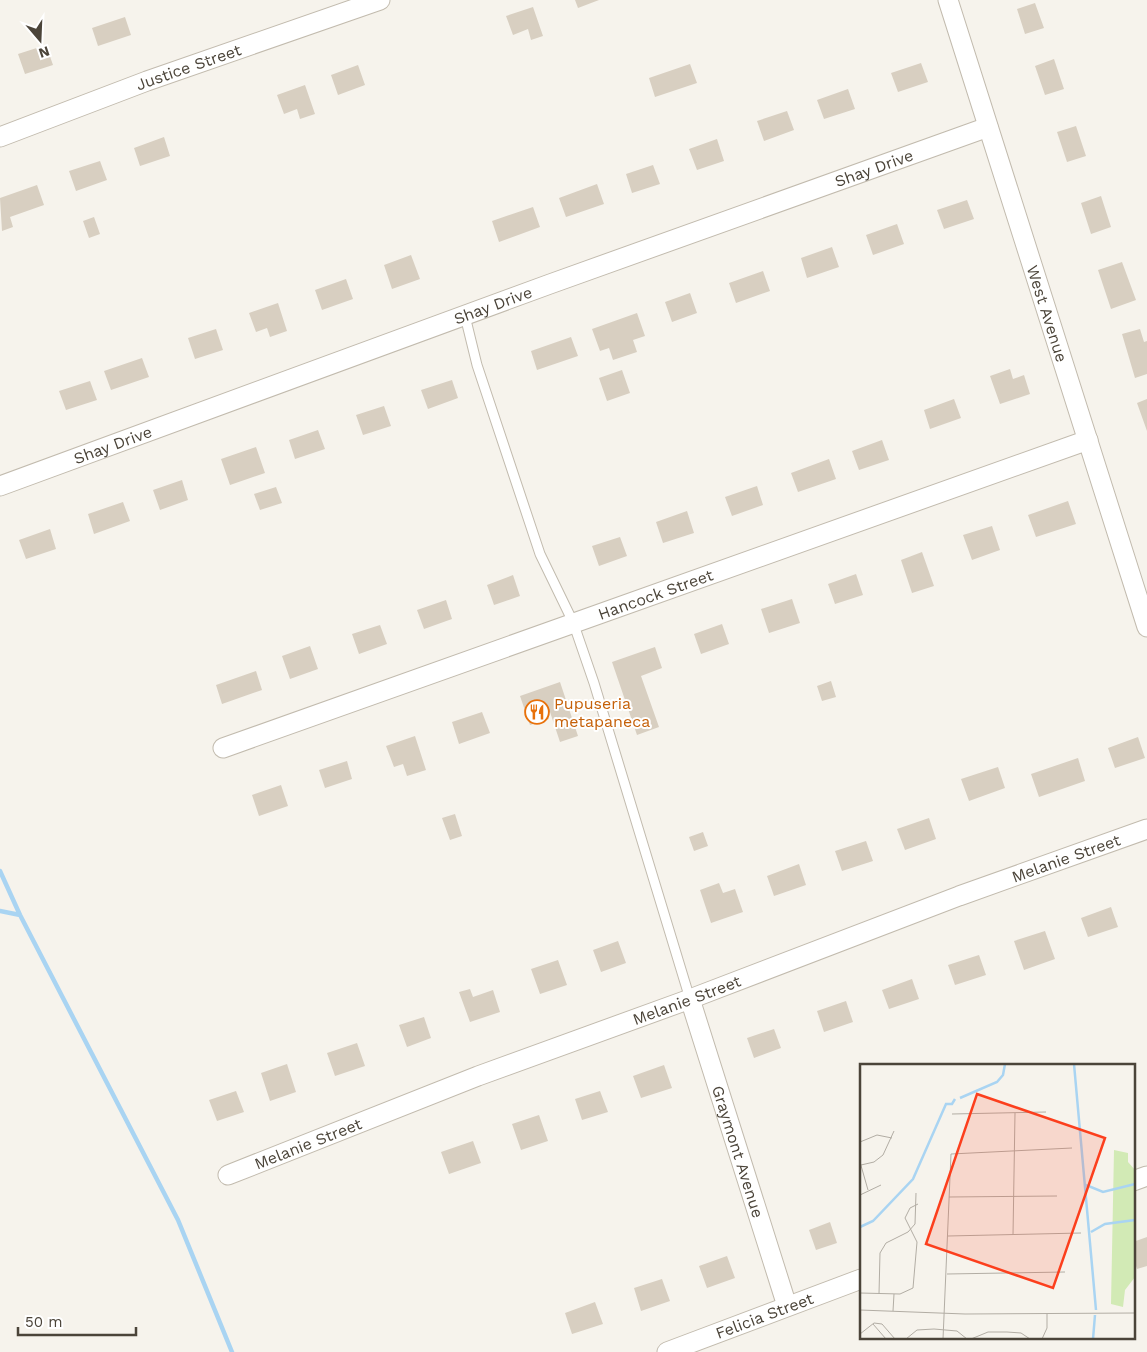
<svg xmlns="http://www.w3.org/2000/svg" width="1147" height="1352" viewBox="0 0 1147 1352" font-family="'Work Sans',sans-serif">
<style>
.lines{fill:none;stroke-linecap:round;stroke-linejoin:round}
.stream{stroke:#a9d4f2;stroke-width:4.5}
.building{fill:#d8cfc1}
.lane-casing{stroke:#c2bbae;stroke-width:11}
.street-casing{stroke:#c2bbae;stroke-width:21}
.lane{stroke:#fff;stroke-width:9}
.street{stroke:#fff;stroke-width:19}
.labels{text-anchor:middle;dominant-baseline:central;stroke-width:4;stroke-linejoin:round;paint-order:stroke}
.street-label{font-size:16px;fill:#4b4439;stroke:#fff}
.food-label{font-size:16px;fill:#c56008;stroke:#fff;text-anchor:start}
.inset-river{fill:none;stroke:#a9d4f2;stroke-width:2.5}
.inset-road{fill:none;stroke:#b2ada4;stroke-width:1}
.view{fill:#fc3f1d;fill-opacity:0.15;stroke:#fc3f1d;stroke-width:2.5}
.inset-edge{fill:none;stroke:#4b4439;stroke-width:2.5}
</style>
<rect width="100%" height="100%" fill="#f6f3ec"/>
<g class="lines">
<path class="stream" d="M 0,871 L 20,915 L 178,1220 L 232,1352
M 0,911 L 20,915"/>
</g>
<path class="building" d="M 575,0 L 599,0 L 578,8 Z
M 1035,3 L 1044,28 L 1025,34 L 1017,9 Z
M 533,7 L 543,36 L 531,40 L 528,29 L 513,35 L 506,16 Z
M 125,17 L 131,35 L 98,46 L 92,28 Z
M 46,45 L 53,65 L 25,74 L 18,54 Z
M 1054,59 L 1064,89 L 1045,95 L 1035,66 Z
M 921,63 L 928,82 L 898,92 L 891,73 Z
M 690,64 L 697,83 L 655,97 L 649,78 Z
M 358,65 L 365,85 L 338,95 L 331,75 Z
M 305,85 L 315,114 L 300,119 L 297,109 L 284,114 L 277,95 Z
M 848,89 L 855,109 L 824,119 L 817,100 Z
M 787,111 L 794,130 L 764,141 L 757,121 Z
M 1076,126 L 1086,156 L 1067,162 L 1057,132 Z
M 164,137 L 170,156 L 140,166 L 134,148 Z
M 717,139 L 724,161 L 697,170 L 689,149 Z
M 100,161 L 107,180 L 76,191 L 69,171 Z
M 653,165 L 660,184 L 632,193 L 626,174 Z
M 597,184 L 604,204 L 566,217 L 559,198 Z
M 37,185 L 44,205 L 10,217 L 13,227 L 2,231 L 0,198 Z
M 1101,196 L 1111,227 L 1091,234 L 1081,203 Z
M 967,200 L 974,219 L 944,229 L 937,210 Z
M 533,207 L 540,227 L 499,242 L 492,221 Z
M 94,217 L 100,234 L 89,238 L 83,221 Z
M 897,224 L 904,244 L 873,255 L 866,235 Z
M 832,247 L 839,267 L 807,278 L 801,258 Z
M 411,255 L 420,279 L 392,289 L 384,265 Z
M 1122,262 L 1136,300 L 1111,309 L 1098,270 Z
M 763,271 L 770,291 L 736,303 L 729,283 Z
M 346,279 L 353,299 L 322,310 L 315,290 Z
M 690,293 L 697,313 L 672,322 L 665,302 Z
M 278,303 L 287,331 L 270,337 L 267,328 L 256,332 L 249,313 Z
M 637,313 L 645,336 L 633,340 L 637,352 L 613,360 L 609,348 L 600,351 L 592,329 Z
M 216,329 L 223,350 L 195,359 L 188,338 Z
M 1140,329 L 1144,342 L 1147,341 L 1147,374 L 1135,378 L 1122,334 Z
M 571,337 L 578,356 L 537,370 L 531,351 Z
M 142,358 L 149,377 L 111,390 L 104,371 Z
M 1010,369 L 1013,379 L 1024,375 L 1030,394 L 1000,404 L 990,376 Z
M 622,370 L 630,393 L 607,401 L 599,378 Z
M 452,380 L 458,398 L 428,409 L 421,390 Z
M 90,381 L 97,400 L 66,410 L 59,391 Z
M 954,399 L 961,418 L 930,429 L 924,410 Z
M 1147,399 L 1147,431 L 1137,403 Z
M 384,406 L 391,426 L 363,435 L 356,415 Z
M 318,430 L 325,449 L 295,459 L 289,440 Z
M 882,440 L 889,460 L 859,470 L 852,451 Z
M 256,447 L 265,473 L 230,485 L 221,459 Z
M 829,459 L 836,479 L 798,492 L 791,473 Z
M 182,480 L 188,500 L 160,510 L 153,490 Z
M 757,486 L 763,505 L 732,516 L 725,497 Z
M 276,487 L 282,503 L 260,510 L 254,494 Z
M 1068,501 L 1076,524 L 1036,537 L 1028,515 Z
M 123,502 L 130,521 L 94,534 L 88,514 Z
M 687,511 L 694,533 L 663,543 L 656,522 Z
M 992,526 L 1000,550 L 972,560 L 963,535 Z
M 50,529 L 56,549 L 26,559 L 19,540 Z
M 620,537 L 627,556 L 599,566 L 592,546 Z
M 922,552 L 934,586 L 912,593 L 901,560 Z
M 856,574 L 863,595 L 835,604 L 828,584 Z
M 513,575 L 520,596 L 494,605 L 487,585 Z
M 792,599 L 800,623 L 769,633 L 761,609 Z
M 446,600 L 452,619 L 424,629 L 417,610 Z
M 722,624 L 729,644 L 701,654 L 694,634 Z
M 380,625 L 387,644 L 359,654 L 352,634 Z
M 310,646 L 318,669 L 290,679 L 282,656 Z
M 655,647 L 662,668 L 641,676 L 659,727 L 637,735 L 612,662 Z
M 256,671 L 262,690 L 222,704 L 216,685 Z
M 831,681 L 836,697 L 822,701 L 817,686 Z
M 560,682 L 578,736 L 560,742 L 550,712 L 547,713 L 549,719 L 530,725 L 520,696 Z
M 482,712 L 490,733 L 459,744 L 452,722 Z
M 415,736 L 426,770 L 407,776 L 403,764 L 394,767 L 386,746 Z
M 1138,737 L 1145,758 L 1115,768 L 1108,748 Z
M 1078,758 L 1085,781 L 1039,797 L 1031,774 Z
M 347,761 L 352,779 L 325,788 L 319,770 Z
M 998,767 L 1005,788 L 969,801 L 961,779 Z
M 281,785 L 288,806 L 259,816 L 252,795 Z
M 455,814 L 462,836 L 450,840 L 442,818 Z
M 929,818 L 936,839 L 905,850 L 897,829 Z
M 703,832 L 708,846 L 694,851 L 689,837 Z
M 866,841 L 873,861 L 842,871 L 835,851 Z
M 799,864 L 806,885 L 774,896 L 767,876 Z
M 719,883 L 723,893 L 735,889 L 743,912 L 711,923 L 700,890 Z
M 1111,907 L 1118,927 L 1088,937 L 1081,918 Z
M 1045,931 L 1055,959 L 1024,970 L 1014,941 Z
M 618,941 L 626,963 L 601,972 L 593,950 Z
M 979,955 L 986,975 L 955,985 L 948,965 Z
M 558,960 L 567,985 L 540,994 L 531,969 Z
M 912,979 L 919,999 L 889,1009 L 882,990 Z
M 470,989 L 473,997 L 493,990 L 500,1012 L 470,1022 L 459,992 Z
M 846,1001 L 853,1022 L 824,1032 L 817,1011 Z
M 424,1017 L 431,1038 L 407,1047 L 399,1025 Z
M 774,1029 L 781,1048 L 754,1058 L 747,1038 Z
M 357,1043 L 365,1066 L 335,1076 L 327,1053 Z
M 287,1064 L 296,1092 L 270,1101 L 261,1073 Z
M 664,1065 L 672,1088 L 641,1098 L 633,1076 Z
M 236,1091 L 244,1112 L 217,1121 L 209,1100 Z
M 600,1091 L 608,1112 L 582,1120 L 575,1099 Z
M 539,1115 L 548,1141 L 521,1150 L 512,1124 Z
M 473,1141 L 481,1163 L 449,1174 L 441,1152 Z
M 830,1222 L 837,1243 L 816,1250 L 809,1230 Z
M 1147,1237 L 1147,1266 L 1137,1269 L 1133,1257 L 1133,1242 Z
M 727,1256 L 735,1278 L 707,1288 L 699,1266 Z
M 662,1279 L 670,1301 L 641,1311 L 634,1288 Z
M 595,1302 L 603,1324 L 572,1334 L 565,1313 Z"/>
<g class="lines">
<g class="lane-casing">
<path id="lane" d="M 465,316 L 477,365 L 540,554 L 573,622 L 594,683 L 690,999"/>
</g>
<g class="street-casing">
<g id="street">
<path id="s1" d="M 948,0 L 1147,627"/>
<path id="s2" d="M 0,137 L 147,81 L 380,0"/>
<path id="s3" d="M 0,486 L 550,284 L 988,127"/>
<path id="s4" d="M 223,748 L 1088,440"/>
<path id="s5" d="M 690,999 L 787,1306"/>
<path id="s6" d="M 228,1175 L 478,1076 L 690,999 L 959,896 L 1147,829"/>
<path d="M 1133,1181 L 1147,1176"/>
<path id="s7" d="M 667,1352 L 861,1279"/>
</g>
</g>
<use href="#lane" class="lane"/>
<use href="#street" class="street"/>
</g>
<defs>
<g id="restaurant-ring" transform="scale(1.25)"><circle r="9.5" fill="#fff" stroke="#e8710a" stroke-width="1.5"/><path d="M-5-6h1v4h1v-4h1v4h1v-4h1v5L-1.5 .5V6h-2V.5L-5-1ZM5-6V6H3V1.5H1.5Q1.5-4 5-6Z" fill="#e8710a"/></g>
</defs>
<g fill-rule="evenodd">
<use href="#restaurant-ring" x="537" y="712"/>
</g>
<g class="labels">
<g class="street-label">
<text stroke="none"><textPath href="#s2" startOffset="201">Justice Street</textPath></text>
<text stroke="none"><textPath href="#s3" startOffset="930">Shay Drive</textPath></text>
<text stroke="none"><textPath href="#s3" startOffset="525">Shay Drive</textPath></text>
<text stroke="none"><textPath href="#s1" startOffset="329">West Avenue</textPath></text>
<text stroke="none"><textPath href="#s3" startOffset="120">Shay Drive</textPath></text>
<text stroke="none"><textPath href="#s4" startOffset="459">Hancock Street</textPath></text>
<text stroke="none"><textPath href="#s6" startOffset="896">Melanie Street</textPath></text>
<text stroke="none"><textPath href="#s6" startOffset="491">Melanie Street</textPath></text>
<text stroke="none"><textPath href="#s6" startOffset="86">Melanie Street</textPath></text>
<text stroke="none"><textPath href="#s5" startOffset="160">Graymont Avenue</textPath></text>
<text stroke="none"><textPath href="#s7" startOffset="104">Felicia Street</textPath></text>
</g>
<g class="food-label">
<text x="554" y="703">Pupuseria<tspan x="554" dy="18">metapaneca</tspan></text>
</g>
</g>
<g transform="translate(860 1064)">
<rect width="275" height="275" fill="#f6f3ec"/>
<path d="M 254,86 L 268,89 L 268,98 L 275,106 L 275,213 L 265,226 L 263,243 L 251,240 Z" fill="#d2eab5"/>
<path class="inset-river" d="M 214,0 L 236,246M 100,34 L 137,18 L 143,11 L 145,0M 226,121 L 243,128 L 275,120M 0,163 L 13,157 L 53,115 L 86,40 L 92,40 L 95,35M 231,168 L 245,160 L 275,156M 233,275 L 235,251"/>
<path class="inset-road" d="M 92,50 L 186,48M 0,78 L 17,71 L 32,74M 0,98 L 8,126M 1,101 L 14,98 L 23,91 L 34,67M 0,131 L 21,121M 89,133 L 197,132M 153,171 L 155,49M 88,172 L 221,169M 87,210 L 205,208M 0,229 L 40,230 L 53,224 L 57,178 L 45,154 L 50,144 L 58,140M 19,230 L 20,189 L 26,179 L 48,168 L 55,160 L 56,129M 0,246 L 105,250 L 275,249M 33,247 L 34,230M 13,260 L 26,275M 0,270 L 14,259 L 22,260 L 35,275M 46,275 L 57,266 L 74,265 L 97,267 L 107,275M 83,275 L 91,90 L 212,84M 111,275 L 128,268 L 147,268 L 161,269 L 170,275M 182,275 L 187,264 L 187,249"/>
<path class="view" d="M 117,30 L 245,74 L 193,224 L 66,180 Z"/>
<rect width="275" height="275" class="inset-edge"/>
</g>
<g transform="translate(40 40) rotate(161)" stroke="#ffffff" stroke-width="4" paint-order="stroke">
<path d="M0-4L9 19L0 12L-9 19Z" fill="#4b4439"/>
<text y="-8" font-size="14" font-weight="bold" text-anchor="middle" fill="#4b4439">N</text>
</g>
<path d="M18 1327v8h118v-8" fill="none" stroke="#4b4439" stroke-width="2.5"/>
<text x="25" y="1327" font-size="15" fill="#4b4439" stroke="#ffffff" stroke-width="4" paint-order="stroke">50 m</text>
</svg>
